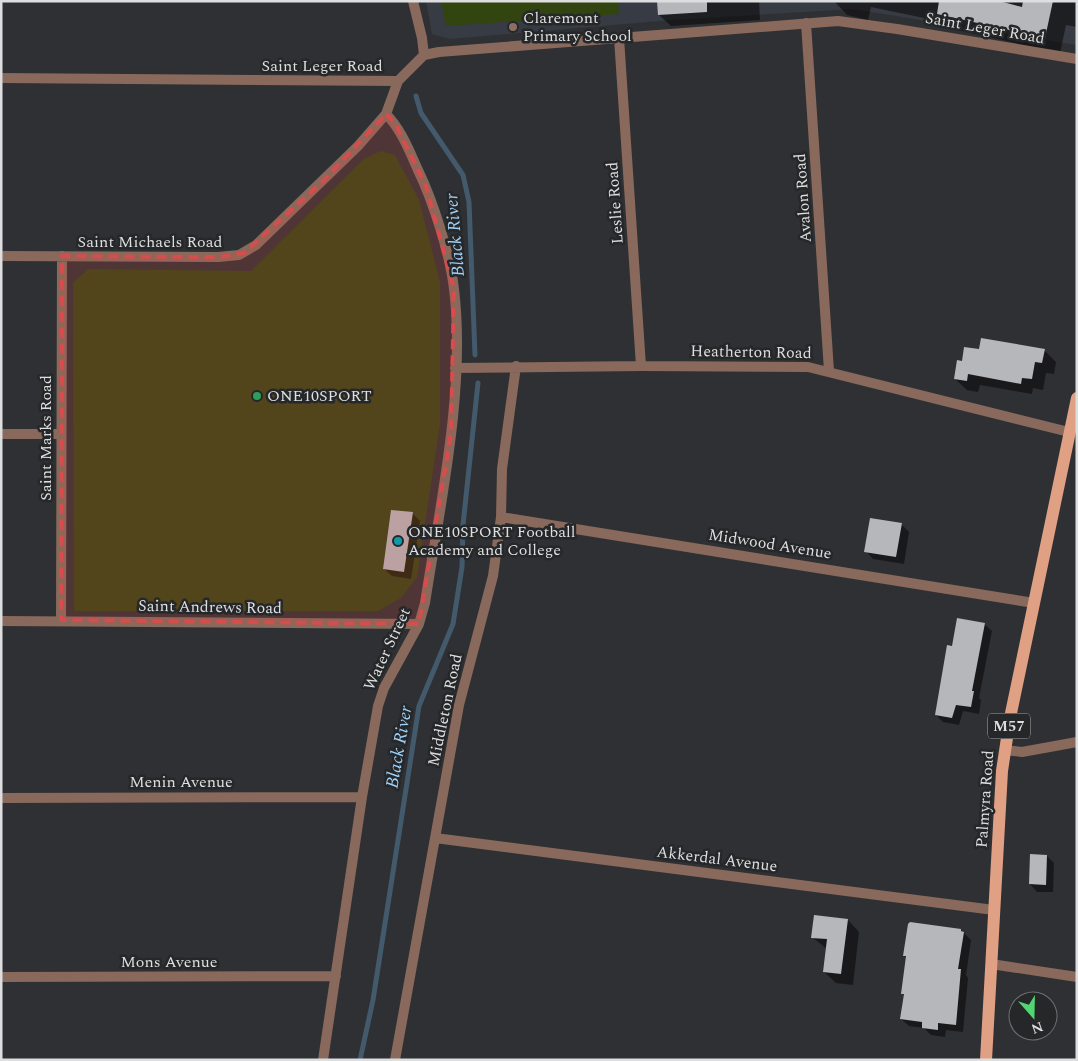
<svg xmlns="http://www.w3.org/2000/svg" width="1078" height="1061" viewBox="0 0 1078 1061" font-family="Spectral,serif">
<style>
.built{fill:#373b43}
.green{fill:#32440f}
.shadow{fill:#0007}
.lines{fill:none;stroke-linecap:round;stroke-linejoin:round}
.stream{stroke:#425a6c;stroke-width:5}
.building{fill:#b6b7ba}
.street{stroke:#88695b;stroke-width:10}
.primary{stroke:#e0a084;stroke-width:12}
.marked{fill:#d74c4d;fill-opacity:0.2;stroke:#d74c4d;stroke-width:4;stroke-dasharray:10 6;stroke-linejoin:round}
.education-dot{fill:#8d6e63;stroke:#252729;stroke-width:2}
.leisure-dot{fill:#2e9e5b;stroke:#252729;stroke-width:2}
.culture-dot{fill:#0f9aa8;stroke:#252729;stroke-width:2}
.labels{text-anchor:middle;dominant-baseline:central;stroke-width:5;stroke-linejoin:round;paint-order:stroke}
.shield{fill:#252729;stroke:#a6a7a8;stroke-width:1}
.shield-label{font-size:15px;font-weight:bold;fill:#dddedf}
.poi-label{font-size:16px;fill:#dddedf;stroke:#252729;text-anchor:start}
.street-label{font-size:16px;fill:#dddedf;stroke:#252729}
.water-label{font-size:18px;font-style:italic;fill:#9ed1fa;stroke:#252729}
</style>
<rect width="100%" height="100%" fill="#2f3033"/>
<path class="built" d="M 426,1 L 1077,1 L 1077,45 L 852,9 L 672,20 L 450,39 L 432,34 Z"/>
<path class="green" d="M 441,1 L 618,1 L 619,14 L 446,26 Z
M 381,151 L 395,155 L 419,200 L 440,282 L 440,424 L 417,577 L 401,598 L 378,611 L 74,611 L 73,283 L 88,269 L 251,271 L 364,159 Z"/>
<path class="shadow" d="M 658,1 L 759,1 L 760,20 L 671,26 L 659,15 Z
M 834,1 L 1077,1 L 1077,27 L 1066,25 L 1060,53 L 953,29 L 948,23 L 871,7 L 868,20 L 847,15 Z
M 1044,350 L 1056,362 L 1054,374 L 1046,373 L 1043,390 L 1033,388 L 1032,394 L 980,385 L 978,392 L 967,390 L 955,379 L 963,363 L 980,351 Z
M 412,513 L 420,521 L 411,579 L 392,576 L 384,569 Z
M 901,524 L 909,532 L 904,564 L 873,559 L 866,551 Z
M 984,624 L 992,631 L 979,698 L 981,700 L 979,714 L 963,711 L 959,725 L 943,722 L 936,715 L 953,648 Z
M 1047,856 L 1054,863 L 1053,892 L 1037,892 L 1030,884 Z
M 848,920 L 859,932 L 853,985 L 836,983 L 824,972 L 827,949 L 812,937 Z
M 961,930 L 971,940 L 966,975 L 968,978 L 963,1032 L 946,1030 L 945,1037 L 931,1035 L 924,1028 L 909,1026 L 901,1019 L 905,996 L 902,993 L 907,958 L 904,956 Z"/>
<g class="lines">
<path class="stream" d="M 416,96 L 421,113 L 463,175 L 469,202 L 475,355
M 360,1060 L 373,1000 L 419,706 L 453,624 L 462,567 L 463,525 L 478,383"/>
</g>
<path class="building" d="M 657,1 L 707,1 L 707,12 L 658,15 Z
M 939,1 L 999,1 L 1022,7 L 1023,1 L 1053,1 L 1045,38 L 937,14 Z
M 981,338 L 1045,349 L 1042,363 L 1035,362 L 1032,379 L 1022,378 L 1021,384 L 968,374 L 967,381 L 954,379 L 957,360 L 962,361 L 964,347 L 979,349 Z
M 391,510 L 413,512 L 404,572 L 383,569 Z
M 870,518 L 902,523 L 896,557 L 864,552 Z
M 957,618 L 985,623 L 972,691 L 974,691 L 971,707 L 956,705 L 952,718 L 935,715 L 947,645 L 952,646 Z
M 1030,854 L 1047,855 L 1046,885 L 1029,884 Z
M 814,915 L 848,919 L 841,974 L 823,972 L 827,939 L 811,938 Z
M 910,922 L 961,929 L 961,931 L 964,932 L 958,969 L 961,969 L 956,1025 L 938,1023 L 938,1030 L 922,1028 L 922,1022 L 900,1019 L 904,994 L 901,994 L 906,956 L 903,956 L 908,924 Z"/>
<g class="lines">
<path class="street" d="M 413,1 L 422,38 L 424,55
M 806,23 L 829,371
M 619,38 L 641,366
M 1,78 L 398,81 L 424,55 L 439,52 L 838,21 L 897,29 L 1077,59
M 1,256 L 218,257 L 239,255 L 256,245 L 358,146 L 386,114 L 398,81
M 455,368 L 641,366 L 808,367 L 1069,432
M 1,434 L 61,434
M 501,517 L 1034,603
M 61,620 L 62,256
M 1,621 L 419,624
M 1005,750 L 1022,752 L 1077,742
M 1,798 L 362,797
M 435,838 L 994,910
M 991,964 L 1077,977
M 1,977 L 336,976
M 323,1060 L 362,797 L 378,706 L 384,688 L 419,624 L 425,603 C 440,505 466,388 454,289 C 450,254 433,201 418,170 C 409,150 401,129 386,114
M 395,1060 L 459,705 L 493,576 L 501,517 L 502,469 L 516,366"/>
<path class="primary" d="M 986,1060 L 1002,771 L 1010,718 L 1077,398"/>
</g>
<path class="marked" d="M 386,114 L 395,123 L 426,186 L 454,289 L 451,434 L 419,624 L 61,620 L 62,256 L 218,257 L 244,253 L 324,180 Z"/>
<circle class="education-dot" cx="513" cy="27" r="5"/>
<circle class="leisure-dot" cx="257" cy="396" r="5"/>
<circle class="culture-dot" cx="398" cy="541" r="5"/>
<g class="labels">
<rect class="shield" x="988" y="713.5" width="42" height="25" rx="4"/>
<g class="shield-label">
<text x="1009" y="726">M57</text>
</g>
<g class="poi-label">
<text x="523" y="18">Claremont<tspan x="523" dy="18">Primary School</tspan></text>
<text x="267" y="396">ONE10SPORT</text>
<text x="408" y="532">ONE10SPORT Football<tspan x="408" dy="18">Academy and College</tspan></text>
</g>
<g class="street-label">
<text transform="translate(985 28) rotate(10)">Saint Leger Road</text>
<text x="322" y="66">Saint Leger Road</text>
<text transform="translate(803 198) rotate(-94)">Avalon Road</text>
<text transform="translate(615 203) rotate(-94)">Leslie Road</text>
<text x="150" y="242">Saint Michaels Road</text>
<text transform="translate(751 352) rotate(1)">Heatherton Road</text>
<text transform="translate(46 438) rotate(-90)">Saint Marks Road</text>
<text transform="translate(770 544) rotate(9)">Midwood Avenue</text>
<text transform="translate(210 607) rotate(1)">Saint Andrews Road</text>
<text transform="translate(387 649) rotate(-65)">Water Street</text>
<text transform="translate(445 710) rotate(-78)">Middleton Road</text>
<text x="181" y="782">Menin Avenue</text>
<text transform="translate(985 799) rotate(-86)">Palmyra Road</text>
<text transform="translate(717 859) rotate(7)">Akkerdal Avenue</text>
<text x="169" y="962">Mons Avenue</text>
</g>
<g class="water-label">
<text transform="translate(455 235) rotate(-95)">Black River</text>
<text transform="translate(399 747) rotate(-80)">Black River</text>
</g>
</g>
<rect width="1078" height="1061" fill="none" stroke="#dddedf" stroke-width="5"/>
<g transform="translate(1033 1016) rotate(160)"><circle r="24" fill="#252729" stroke="#6f7072"/>
<path d="M0-4L9 19L0 12L-9 19Z" fill="#52d673"/>
<text y="-8" font-size="14" font-weight="bold" text-anchor="middle" fill="#dddedf">N</text>
</g>
</svg>
